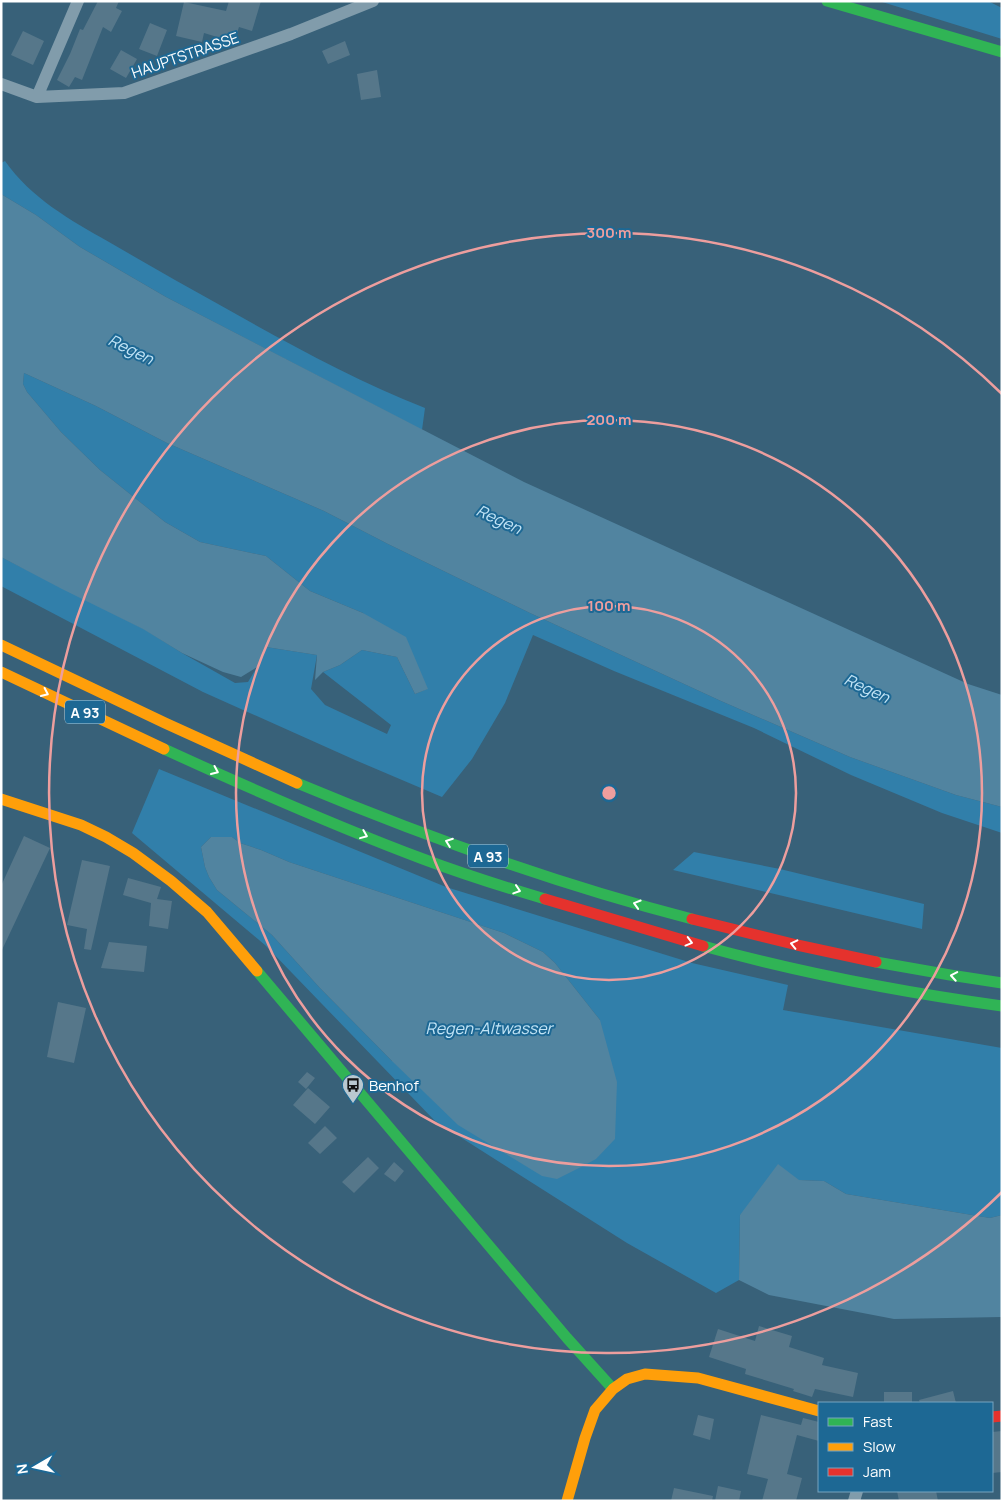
<svg xmlns="http://www.w3.org/2000/svg" width="1003" height="1502" viewBox="0 0 1003 1502" font-family="Manrope,sans-serif">
<style>
.green{fill:#317faa;fill-rule:evenodd}
.water{fill:#5184a0}
.building{fill:#56778a}
.lines{fill:none;stroke-linecap:round;stroke-linejoin:round}
.street{stroke:#819cab;stroke-width:12}
.fast{stroke:#30b455;stroke-width:11}
.slow{stroke:#ff9f0a;stroke-width:11}
.jam{stroke:#e5322d;stroke-width:11}
.oneway{stroke:#fff}
.ring{fill:none;stroke:#ed9e9e;stroke-width:2.5}
.labels{text-anchor:middle;dominant-baseline:central;stroke-width:4;stroke-linejoin:round;paint-order:stroke}
.shield{fill:#1d6894;stroke:#bbd2df;stroke-width:1}
.shield-label{font-size:14px;font-weight:bold;fill:#fff}
.street-label{font-size:15px;fill:#fff;stroke:#1d6894}
.poi-label{font-size:15px;fill:#fff;stroke:#1d6894;text-anchor:start}
.water-label{font-size:16px;font-style:italic;fill:#c2e4f6;stroke:#1d6894}
.centre{fill:#ed9e9e;stroke:#1d6894;stroke-width:2.5}
.ring-label{font-size:15px;text-anchor:middle;font-weight:bold;fill:#ed9e9e;stroke:#1d6894;stroke-width:4;stroke-linejoin:round;paint-order:stroke}
</style>
<rect width="100%" height="100%" fill="#386179"/>
<path class="green" d="M 879,1 L 988,1 L 1002,8 L 1002,39 Z
M 5,161 C 31,198 70,220 109,242 C 131,255 153,267 175,280 C 256,325 338,374 425,408 L 422,430 L 166,297 L 80,247 L 36,215 L 1,194 L 1,163 Z
M 24,373 L 96,406 L 167,443 L 324,511 L 388,544 L 530,613 L 721,701 L 850,757 L 956,795 L 1002,807 L 1002,833 L 942,813 L 851,775 L 754,728 L 614,671 L 533,635 L 505,703 L 472,759 L 442,797 L 355,760 L 203,692 L 1,586 L 1,557 L 144,629 L 182,653 L 235,683 L 248,682 L 257,667 L 266,647 L 317,655 L 311,689 L 325,705 L 387,734 L 391,725 L 323,672 L 340,665 L 362,650 L 397,657 L 415,694 L 427,689 L 363,613 L 310,591 L 266,556 L 200,542 L 165,522 L 100,470 L 61,432 L 27,392 L 23,384 Z
M 159,769 L 446,887 L 692,963 L 788,985 L 783,1010 L 1002,1048 L 1002,1215 L 990,1218 L 846,1194 L 824,1181 L 799,1180 L 740,1215 L 739,1280 L 716,1293 L 627,1243 L 435,1121 L 265,945 L 132,833 ZM 211,837 L 232,837 L 240,843 L 261,850 L 289,862 L 504,933 L 543,952 L 555,963 L 600,1020 L 392,1061 L 319,987 L 272,935 L 217,890 L 209,877 L 205,867 L 201,847 Z
M 694,852 L 780,869 L 924,904 L 922,929 L 673,870 Z"/>
<path class="water" d="M 1,194 L 36,215 L 80,247 L 166,297 L 524,482 L 968,684 L 1002,695 L 1002,807 L 956,795 L 850,757 L 721,701 L 530,613 L 388,544 L 324,511 L 167,443 L 96,406 L 24,373 L 23,384 L 27,392 L 61,432 L 100,470 L 165,522 L 200,542 L 266,556 L 310,591 L 363,613 L 406,637 L 428,689 L 415,694 L 397,657 L 362,650 L 340,665 L 323,672 L 315,680 L 317,655 L 266,647 L 257,667 L 241,677 L 223,672 L 182,653 L 143,629 L 62,589 L 1,557 Z
M 211,837 L 232,837 L 240,843 L 261,850 L 289,862 L 504,933 L 543,952 L 555,963 L 600,1020 L 617,1082 L 615,1139 L 596,1159 L 583,1166 L 557,1179 L 542,1176 L 458,1125 L 392,1061 L 319,987 L 272,935 L 217,890 L 209,877 L 205,867 L 201,847 Z
M 778,1164 L 799,1180 L 824,1181 L 846,1194 L 990,1218 L 1002,1215 L 1002,1317 L 894,1319 L 769,1295 L 739,1280 L 740,1215 Z"/>
<path class="building" d="M 98,1 L 119,1 L 116,8 L 122,11 L 111,32 L 103,27 L 82,80 L 75,77 L 69,87 L 57,80 L 70,54 L 80,29 L 83,30 Z
M 229,1 L 261,1 L 252,31 L 239,27 L 234,42 L 204,33 L 202,42 L 176,36 L 184,2 L 226,11 Z
M 150,23 L 167,30 L 157,56 L 139,49 Z
M 23,31 L 44,41 L 33,65 L 11,55 Z
M 345,41 L 350,55 L 328,64 L 322,51 Z
M 121,50 L 137,59 L 126,78 L 110,69 Z
M 377,70 L 381,97 L 361,100 L 357,74 Z
M 24,836 L 50,848 L 1,952 L 1,886 Z
M 82,860 L 110,866 L 91,950 L 84,949 L 87,929 L 67,925 Z
M 128,878 L 161,887 L 157,899 L 172,901 L 168,929 L 149,926 L 151,903 L 123,895 Z
M 109,942 L 147,946 L 144,972 L 101,968 Z
M 58,1002 L 86,1008 L 74,1063 L 47,1057 Z
M 307,1072 L 315,1078 L 306,1089 L 298,1082 Z
M 308,1088 L 330,1107 L 315,1124 L 293,1105 Z
M 325,1126 L 337,1138 L 320,1154 L 308,1143 Z
M 368,1157 L 379,1168 L 354,1193 L 342,1182 Z
M 394,1162 L 404,1171 L 395,1182 L 384,1174 Z
M 759,1326 L 792,1336 L 789,1347 L 824,1358 L 822,1365 L 858,1373 L 853,1397 L 815,1389 L 812,1397 L 793,1391 L 794,1389 L 745,1374 L 746,1369 L 709,1357 L 718,1329 L 755,1341 Z
M 953,1391 L 956,1403 L 920,1403 L 919,1400 Z
M 884,1392 L 912,1392 L 912,1403 L 884,1403 Z
M 698,1415 L 714,1419 L 710,1440 L 693,1435 Z
M 761,1415 L 801,1425 L 803,1418 L 819,1422 L 819,1441 L 797,1435 L 787,1474 L 802,1478 L 796,1501 L 762,1501 L 768,1479 L 747,1474 Z
M 1002,1431 L 1002,1472 L 992,1473 L 992,1432 Z
M 718,1486 L 741,1491 L 739,1501 L 715,1501 Z
M 674,1488 L 713,1496 L 712,1501 L 671,1501 Z
M 897,1491 L 936,1491 L 938,1501 L 899,1501 Z"/>
<g class="lines">
<path class="street" d="M 1,84 L 37,97 L 124,93 L 291,34 L 373,1
M 37,97 L 78,1
M 854,1501 L 857,1491"/>
<path class="fast" d="M 827,1 L 1002,52
M 164,749 C 249,788 335,826 423,859 C 463,874 504,887 545,899
M 297,783 C 426,837 557,884 692,919
M 703,946 C 801,973 901,992 1002,1006
M 876,962 L 950,975 L 1002,983
M 257,971 L 567,1338 L 613,1389"/>
<path class="slow" d="M 1,645 L 165,723 L 297,783
M 1,672 L 164,749
M 1,799 L 81,825 L 106,837 L 133,853 L 171,881 L 207,912 L 257,971
M 567,1501 L 585,1438 L 595,1410 L 613,1389 L 627,1379 L 645,1374 L 698,1378 L 819,1411"/>
<path class="jam" d="M 545,899 L 703,946
M 692,919 L 797,945 L 876,962
M 992,1417 L 1002,1416"/>
</g>
<defs><path id="oneway-chevron" d="M-2-3.5L2.5 0L-2 3.5" fill="none" stroke-width="1.6" stroke-linecap="round" stroke-linejoin="round" transform="scale(1.25)"/></defs>
<g class="oneway">
<use href="#oneway-chevron" transform="translate(45 693) rotate(25)"/>
<use href="#oneway-chevron" transform="translate(215 771) rotate(24)"/>
<use href="#oneway-chevron" transform="translate(364 835) rotate(22)"/>
<use href="#oneway-chevron" transform="translate(449 842) rotate(-160)"/>
<use href="#oneway-chevron" transform="translate(517 890) rotate(18)"/>
<use href="#oneway-chevron" transform="translate(637 904) rotate(-163)"/>
<use href="#oneway-chevron" transform="translate(689 942) rotate(15)"/>
<use href="#oneway-chevron" transform="translate(794 944) rotate(-167)"/>
<use href="#oneway-chevron" transform="translate(954 976) rotate(-170)"/>
</g>
<g class="ring">
<circle cx="609" cy="793" r="187"/>
<circle cx="609" cy="793" r="373"/>
<path d="M1002 1192A560 560 0 1 1 1002 394"/>
</g>
<defs>
<g id="bus-pin" transform="scale(1.125)"><path d="M0 17L-7.5 6A9.5 9.5 0 1 1 7.5 6Z" fill="#b9c8d0" stroke="#1d6894"/><path d="M-5-6H5V4H4V6H2V4H-2V6H-4V4H-5ZM-3.5-4V0h7V-4ZM-3.5 1.2v1.5H-2V1.2ZM2 1.2v1.5H3.5V1.2Z" fill="#111"/></g>
</defs>
<g fill-rule="evenodd">
<use href="#bus-pin" x="353" y="1085"/>
</g>
<g class="labels">
<g class="shield">
<rect x="65" y="700.5" width="40" height="23" rx="4"/>
<rect x="468" y="844.5" width="40" height="23" rx="4"/>
</g>
<g class="shield-label">
<text x="85" y="712">A 93</text>
<text x="488" y="856">A 93</text>
</g>
<g class="street-label">
<text transform="translate(185 55) rotate(-19)">HAUPTSTRASSE</text>
</g>
<g class="poi-label">
<text x="369" y="1085">Benhof</text>
</g>
<g class="water-label">
<text transform="translate(131 349) rotate(26)">Regen</text>
<text transform="translate(499 519) rotate(25)">Regen</text>
<text transform="translate(867 688) rotate(25)">Regen</text>
<text x="489" y="1028">Regen-Altwasser</text>
</g>
</g>
<circle cx="609" cy="793" r="8" class="centre"/>
<g class="ring-label">
<text x="609" y="238">300 m</text>
<text x="609" y="425">200 m</text>
<text x="609" y="611">100 m</text>
</g>
<rect width="1003" height="1502" fill="none" stroke="#ffffff" stroke-width="5"/>
<rect x="818" y="1402" width="175" height="90" fill="#1d6894" stroke="#77a4bf"/>
<rect x="828" y="1418" width="25" height="8" fill="#30b455" stroke="#77a4bf"/>
<text x="863" y="1427" font-size="15" fill="#ffffff">Fast</text>
<rect x="828" y="1443" width="25" height="8" fill="#ff9f0a" stroke="#77a4bf"/>
<text x="863" y="1452" font-size="15" fill="#ffffff">Slow</text>
<rect x="828" y="1468" width="25" height="8" fill="#e5322d" stroke="#77a4bf"/>
<text x="863" y="1477" font-size="15" fill="#ffffff">Jam</text>
<g transform="translate(35 1467) rotate(261)" stroke="#1d6894" stroke-width="4" paint-order="stroke">
<path d="M0-4L9 19L0 12L-9 19Z" fill="#ffffff"/>
<text y="-8" font-size="14" font-weight="bold" text-anchor="middle" fill="#ffffff">N</text>
</g>
</svg>
